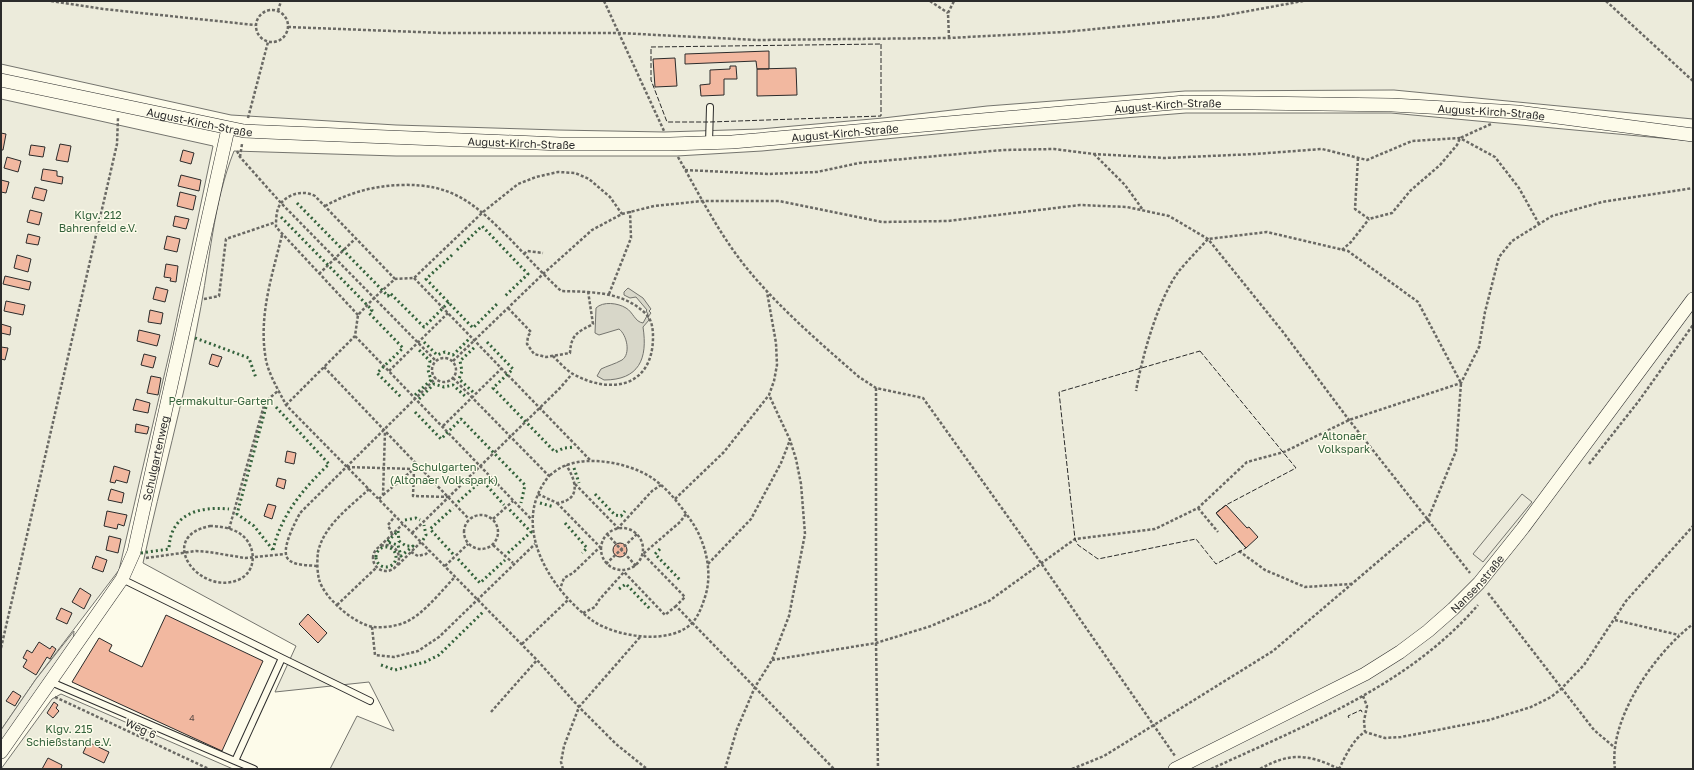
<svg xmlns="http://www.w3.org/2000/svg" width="1694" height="770" viewBox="0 0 1694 770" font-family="'Golos Text',sans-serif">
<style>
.green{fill:#ecebdb;stroke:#74746e}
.parking{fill:#eceadb;stroke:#74746e}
.water{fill:#d8d7c9;stroke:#74746e}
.building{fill:#f2b8a0;stroke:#2b2b2b}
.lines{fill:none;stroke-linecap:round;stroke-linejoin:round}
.lane-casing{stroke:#2b2b2b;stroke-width:8}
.street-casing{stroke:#2b2b2b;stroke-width:14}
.path{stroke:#6a6964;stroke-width:2.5;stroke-dasharray:3 2;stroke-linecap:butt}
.lane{stroke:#fdfbea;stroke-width:6}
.street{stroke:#fdfbea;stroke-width:13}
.hedge{stroke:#34623c;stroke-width:3;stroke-dasharray:2 3;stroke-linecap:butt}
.fence{stroke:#2b2b2b;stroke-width:1;stroke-dasharray:5 2;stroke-linecap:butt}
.labels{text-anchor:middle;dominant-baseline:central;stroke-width:3;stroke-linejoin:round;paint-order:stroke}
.number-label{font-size:9px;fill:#5d4e48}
.street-label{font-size:11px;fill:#2b2b2b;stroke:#fdfbea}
.park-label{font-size:11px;fill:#34623c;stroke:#fdfbea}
</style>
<rect width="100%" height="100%" fill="#fdfbea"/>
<path class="green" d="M 1,1 L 1693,1 L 1693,119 L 1394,90 L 1185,91 L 987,106 L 883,118 L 760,129 L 664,132 L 558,130 L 396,125 L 231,115 L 1,64 Z
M 1,99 L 213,146 L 171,346 L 119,570 L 36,679 L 1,730 Z
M 1186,113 L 1391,113 L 1693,141 L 1693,769 L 330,769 L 357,716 L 394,731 L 369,682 L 275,692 L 296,646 L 143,563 C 161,481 184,400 199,317 C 210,261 213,204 234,151 L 396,156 L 677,156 L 762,151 L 988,129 Z
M 61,694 L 233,769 L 1,769 L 52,699 Z"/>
<path class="parking" d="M 1522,494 L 1532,502 L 1483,562 L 1473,554 Z
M 74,631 L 73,645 L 1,745 L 1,730 L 36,679 Z"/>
<path class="water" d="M 628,288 L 643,298 L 651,309 L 649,311 L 651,313 L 648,317 L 649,320 L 643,327 C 648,359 639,380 604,380 L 597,376 L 601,369 C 607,366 615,364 622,360 C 631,354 627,335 619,329 L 599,335 L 595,333 L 596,308 C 603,301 618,303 626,308 C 633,312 635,322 643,323 L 648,314 L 646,311 L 647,310 L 636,297 L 630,298 L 624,295 L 624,292 Z"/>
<path class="building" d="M 769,51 L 769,69 L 757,69 L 756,61 L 685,64 L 685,54 Z
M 675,58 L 677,86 L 655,87 L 653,59 Z
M 730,66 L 736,66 L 737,79 L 724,79 L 724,95 L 701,96 L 700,85 L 710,84 L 710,70 L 730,69 Z
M 796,68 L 797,95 L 757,96 L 757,69 Z
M 1,133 L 6,134 L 3,150 L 1,150 Z
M 60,144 L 71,146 L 68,162 L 56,160 Z
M 31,145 L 45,147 L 43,157 L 29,155 Z
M 183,150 L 194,153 L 191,164 L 180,161 Z
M 7,157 L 21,161 L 18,172 L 4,168 Z
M 43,169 L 57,171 L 57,176 L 63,177 L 62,184 L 41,180 Z
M 181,175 L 201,180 L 199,191 L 178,186 Z
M 1,180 L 9,182 L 6,193 L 1,192 Z
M 35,187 L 47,190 L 44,201 L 32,198 Z
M 180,192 L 196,196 L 193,210 L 177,206 Z
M 30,210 L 42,213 L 39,225 L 27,222 Z
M 175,216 L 189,219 L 186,229 L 173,226 Z
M 28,234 L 40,237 L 38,245 L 26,243 Z
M 167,236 L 180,239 L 177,252 L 164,249 Z
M 17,255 L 31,259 L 28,272 L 14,268 Z
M 166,264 L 178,266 L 176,282 L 170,281 L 171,278 L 164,277 Z
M 5,276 L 31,282 L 29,290 L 3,284 Z
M 156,287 L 168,290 L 165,302 L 153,299 Z
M 6,301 L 25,305 L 23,315 L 4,311 Z
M 150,310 L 163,313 L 161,324 L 148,322 Z
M 1,324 L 11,327 L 10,335 L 1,333 Z
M 139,330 L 160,335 L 157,346 L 137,341 Z
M 1,347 L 8,348 L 5,360 L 1,359 Z
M 144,354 L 156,357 L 153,368 L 141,365 Z
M 212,354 L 222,357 L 218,367 L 209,364 Z
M 151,376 L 161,378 L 158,395 L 147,393 Z
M 136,399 L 150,403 L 148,413 L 133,410 Z
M 136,424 L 149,427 L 147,434 L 135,432 Z
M 287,451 L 296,453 L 294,464 L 285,462 Z
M 114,466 L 130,471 L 127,483 L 116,480 L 115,483 L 110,482 Z
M 278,478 L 286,480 L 284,489 L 276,486 Z
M 111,489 L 124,493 L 122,503 L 108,500 Z
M 268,504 L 276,506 L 272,519 L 264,516 Z
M 1226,505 L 1247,528 L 1249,527 L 1258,537 L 1246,548 L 1216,513 Z
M 107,511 L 127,515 L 124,526 L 118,524 L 117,529 L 104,526 Z
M 109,536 L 121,539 L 118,553 L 106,550 Z
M613 550a7 7 0 1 1 14 0a7 7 0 1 1-14 0Z
M 96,556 L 107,560 L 103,572 L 92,568 Z
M 80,588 L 91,595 L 84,609 L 72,602 Z
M 61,608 L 72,613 L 67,624 L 56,619 Z
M 308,614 L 327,633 L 318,643 L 299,624 Z
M 166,615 L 263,661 L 222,751 L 72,682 L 99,638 L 112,645 L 109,651 L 142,667 Z
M 39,642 L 50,649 L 52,646 L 56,649 L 50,659 L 47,657 L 36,675 L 23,667 L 27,660 L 23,658 L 27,650 L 32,653 Z
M 13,691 L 21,696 L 15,706 L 6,701 Z
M 54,702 L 58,705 L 56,708 L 59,711 L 53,718 L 47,713 Z
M 88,742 L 109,752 L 104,763 L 83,753 Z
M 48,758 L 62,765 L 61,769 L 42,769 Z"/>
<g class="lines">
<g class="lane-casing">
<path id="lane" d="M 709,143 L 710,107
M 282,658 L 370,701
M 51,682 L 235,761 L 282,658 L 122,579
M 235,761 L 254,769"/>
</g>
<g class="street-casing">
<g id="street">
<path id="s1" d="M 1,80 L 244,131 L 560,144 L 670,144 L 732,142 L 1185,102 L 1392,105 L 1518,112 L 1693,135"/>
<path id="s2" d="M 1,752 L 122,579 L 134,552 L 228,129"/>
<path id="s3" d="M 1175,769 L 1365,674 L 1400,652 L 1428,631 L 1453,609 L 1479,583 L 1523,528 L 1693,299"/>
</g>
</g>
<path class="path" d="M 51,1 L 103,9 L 255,25
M 604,1 L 664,131
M 930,1 L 948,13
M 1606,1 L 1693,81
M256 26a16 16 0 1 1 32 0a16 16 0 1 1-32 0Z
M 278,11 L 281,1
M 288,27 L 444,33 L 619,33 L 756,40 L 949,38 L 1064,32 L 1216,17 L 1303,1
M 949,38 L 948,13 L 954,1
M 248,118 L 268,42
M 237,151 L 240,157 L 281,203 L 436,361
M 1094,154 L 1125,185 L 1143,210
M 240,157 L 242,144
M 678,157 C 699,194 718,232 745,266 C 778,307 819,342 859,377 L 876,388 L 923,398 L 1041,563 L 1175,756
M 1358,158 L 1355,209 L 1369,219 L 1392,213 L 1410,191 L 1440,165 L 1457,145 L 1460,138 L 1491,124
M 685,170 L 768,174 L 817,172 L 859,163 L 1003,150 L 1054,149 L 1094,154 L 1165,158 L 1255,154 L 1322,149 L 1367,160 L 1412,141 L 1460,138 L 1495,157 L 1519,188 L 1539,224
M 325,206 C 348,193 373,186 400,185 C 454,183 476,205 512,241 C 528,258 544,275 561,291 C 591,292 623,291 646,314 C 652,320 653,329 653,337 C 653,387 611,395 573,374 C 566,370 559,362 553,356
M 282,235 C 272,276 258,317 266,360 C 269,375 279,391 286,405 L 537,660 L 579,707 L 616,744 L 647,769
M 1342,250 L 1351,242 L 1369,219
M 524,254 L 527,251 L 543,253
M 319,274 L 356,238
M 414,278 L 591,461
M 609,294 L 631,238 L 630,211
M 204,299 L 219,296 L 226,239 L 276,222
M 508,308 L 531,332 L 528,336 L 527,344 L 534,354 L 546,357 L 570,353 C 571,334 578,332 593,324 L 588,291
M 358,315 L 276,227 C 276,220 276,209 281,203 C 290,193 304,190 315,196 L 395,279
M 355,336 L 532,520
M432 370a12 12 0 1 1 24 0a12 12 0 1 1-24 0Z
M 453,361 L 543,274 L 592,230 L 622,214 L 654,206 L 702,201 L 779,201 L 882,222 L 948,221 L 1080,205 L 1127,207 L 1169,216 L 1208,239 L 1283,332 L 1349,420 L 1470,573
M 324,367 L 469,519
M 389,371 L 448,313
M 453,378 L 549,476 C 509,525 550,590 593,621 C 617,637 671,646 693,622 C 699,615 702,606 705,597 C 713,573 706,543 692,522 C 680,505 667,487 649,476 C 627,463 591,456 567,465 C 560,467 554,472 549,476
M 876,388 L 876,643 L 878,769
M 286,405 L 355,336 L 358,315 L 374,298 L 395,279 L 414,278 L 483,212 L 518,184 L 536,177 L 558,172 L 575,173 L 589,179 L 610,197 L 622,214
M 443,426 L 502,368
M 1589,464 L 1638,402 L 1693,325
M 347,467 L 414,469 L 419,465
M 414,469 L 413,496 L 449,497
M 575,484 L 618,528 L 652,491 L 661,485
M 369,489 C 350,507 324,525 318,552 C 317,560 317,571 319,579 C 323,597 355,625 374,627 C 384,628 397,626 406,622 C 425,613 441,591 455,577
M 538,494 L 557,503 C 582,500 576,480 566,465
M 383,495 L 414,469
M 379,499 L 383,495 L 385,431
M 675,499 L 724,452 L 769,395 L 774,381 L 777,365 L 776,343 L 767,292
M 557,503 L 600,547 L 573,573 L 564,578 L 560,589
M 1198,508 L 1218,532
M 686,514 L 680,522 L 643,554 L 685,597 L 676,606 L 834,769
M464 532a17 17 0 1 1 34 0a17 17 0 1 1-34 0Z
M 493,519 L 513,501
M 210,526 C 219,526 231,528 239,533 C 257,544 258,572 238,580 C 199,596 155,537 210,526 Z
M601 549a21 21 0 1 1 42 0a21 21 0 1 1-42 0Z
M 229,529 L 265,402 L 279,390
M 412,533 L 560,388 L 572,374
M 392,534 L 388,525 L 395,516
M 607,534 L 636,566
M 493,545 L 513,563
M373 558a13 13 0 1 1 26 0a13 13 0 1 1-26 0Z
M 380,546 L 403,524
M 1239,551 L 1265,570 L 1305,587 L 1351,584
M 411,552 L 418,556 L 426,554 L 429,550
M 146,558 L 196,551 L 209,552 L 245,558 L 286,554
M 606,564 L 637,534
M 708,564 L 751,519 L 781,463 L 790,440
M 398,565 L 421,542
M 317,566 C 309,565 296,566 289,560 C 279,552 295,523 300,513 L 436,378
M 445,566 L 468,544
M 1488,593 L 1594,730 L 1614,747
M 337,605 L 377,567
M 583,613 L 595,607 L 599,600 L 624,572 L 665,615 L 676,606
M 1615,620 L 1679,635
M 372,627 L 375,655 L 394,657 L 418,651 L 439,637 L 535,544
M 522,644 L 568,600
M 1,648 L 117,144 L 118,118
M 772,660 L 876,643 L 931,626 L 989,601 L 1075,539 L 1155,529 L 1198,508 L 1247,462 L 1284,452 L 1349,420 L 1461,383 L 1479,347 L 1485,312 L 1499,257 L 1512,241 L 1552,216 L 1602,202 L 1693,188
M 1363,696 L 1367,706 L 1364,721 L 1365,732
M 55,697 L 209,769
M 491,712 L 537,660
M 563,769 L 561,762 L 564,746 L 579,707 L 641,636
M 725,769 L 737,729 L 755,687 L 772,660 L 789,616 L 805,534 L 801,484 L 796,459 L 790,440 L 769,395
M 1072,769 L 1104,756 L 1273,651 L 1428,519 L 1456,451 L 1461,383 L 1418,302 L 1348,251 L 1267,232 L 1208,239 C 1198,250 1188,260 1179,271 C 1158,299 1142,357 1136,391
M 1211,769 C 1306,725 1408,686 1478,605
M 1260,769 C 1290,752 1309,754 1339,769
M 1339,769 C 1345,757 1353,739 1365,732 L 1385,738 L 1401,737 L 1489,720 L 1531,707 L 1551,697 L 1561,689 L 1584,665 L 1626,601 L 1693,526
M 1615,769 C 1608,719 1655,653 1693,624"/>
<use href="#lane" class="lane"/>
<use href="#street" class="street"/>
<path class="hedge" d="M 297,203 L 388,296 L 390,293 L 424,327 L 449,302
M 281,217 L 372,310 L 369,313 L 403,348 L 377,373 L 401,397
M 457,250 L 482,226 L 528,274 L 504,297
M 452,255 L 426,279 L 473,328 L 499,302
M 195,338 L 249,358 L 256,378
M 424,342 L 437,355 L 445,352 L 453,355 L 469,339
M 487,342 L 513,369 L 493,388 L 555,452 L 564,448 L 574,447
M 473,392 L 459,379 L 462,371 L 460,361 L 476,346
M 415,395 L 431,380 L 428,370 L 430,361 L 417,348
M 419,399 L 434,384 L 444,387 L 453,385 L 467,398
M 266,407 L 237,514 L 254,526 L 273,550
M 415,412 L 441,439 L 461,419 L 525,485 L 521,503
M 574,468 L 579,483
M 595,494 L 615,515 L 621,516 L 625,511
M 458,502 L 482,480 L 504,505
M 540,503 L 554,507
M 405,520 L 416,518 L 420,520
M 565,523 L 587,548 L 582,553
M 398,531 L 399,541 L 406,546 L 413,546 L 401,556 L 398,545 L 387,542 Z
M 423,540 L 426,535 L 424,525
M376 557a10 10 0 1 1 20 0a10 10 0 1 1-20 0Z
M 660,549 L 655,554 L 681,581
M 273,550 C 281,515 303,489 329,464 L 276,407
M 141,553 L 169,549 C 170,514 199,506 229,509
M 508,553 L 531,532 L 509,509
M 453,554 L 430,529 L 453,508
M 458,559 L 480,583 L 505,560
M 619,589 L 626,584 L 651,610
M 381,665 L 395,670 L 425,662 L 439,655 L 484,611"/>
<path class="fence" d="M 881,44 L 881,116 L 710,122 L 667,122 L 651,80 L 651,47 Z
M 1200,351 L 1296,468 L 1226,505 L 1216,513 L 1246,548 L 1216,564 L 1196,539 L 1098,559 L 1078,545 L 1075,539 L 1059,392 Z
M 1349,718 L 1348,716 L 1361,710 L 1363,714"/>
</g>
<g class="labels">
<g class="number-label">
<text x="192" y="717">4</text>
</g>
<g class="street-label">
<text stroke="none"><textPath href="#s1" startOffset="1174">August-Kirch-Straße</textPath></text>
<text stroke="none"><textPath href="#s1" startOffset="1498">August-Kirch-Straße</textPath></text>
<text stroke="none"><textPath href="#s1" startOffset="203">August-Kirch-Straße</textPath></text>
<text stroke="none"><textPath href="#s1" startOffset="850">August-Kirch-Straße</textPath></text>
<text stroke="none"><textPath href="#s1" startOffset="526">August-Kirch-Straße</textPath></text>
<text stroke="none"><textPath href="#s2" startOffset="337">Schulgartenweg</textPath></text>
<text stroke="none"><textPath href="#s3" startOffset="357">Nansenstraße</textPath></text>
<text transform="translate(141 728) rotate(25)">Weg 6</text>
</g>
<g class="park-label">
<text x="98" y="214">Klgv. 212<tspan x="98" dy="13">Bahrenfeld e.V.</tspan></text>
<text x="221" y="400">Permakultur-Garten</text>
<text x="1344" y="435">Altonaer<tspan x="1344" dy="13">Volkspark</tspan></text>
<text x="444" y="466">Schulgarten<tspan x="444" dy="13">(Altonaer Volkspark)</tspan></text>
<text x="69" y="728">Klgv. 215<tspan x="69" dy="13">Schießstand e.V.</tspan></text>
</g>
</g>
<rect width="1694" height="770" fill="none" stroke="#2b2b2b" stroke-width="4"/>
</svg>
